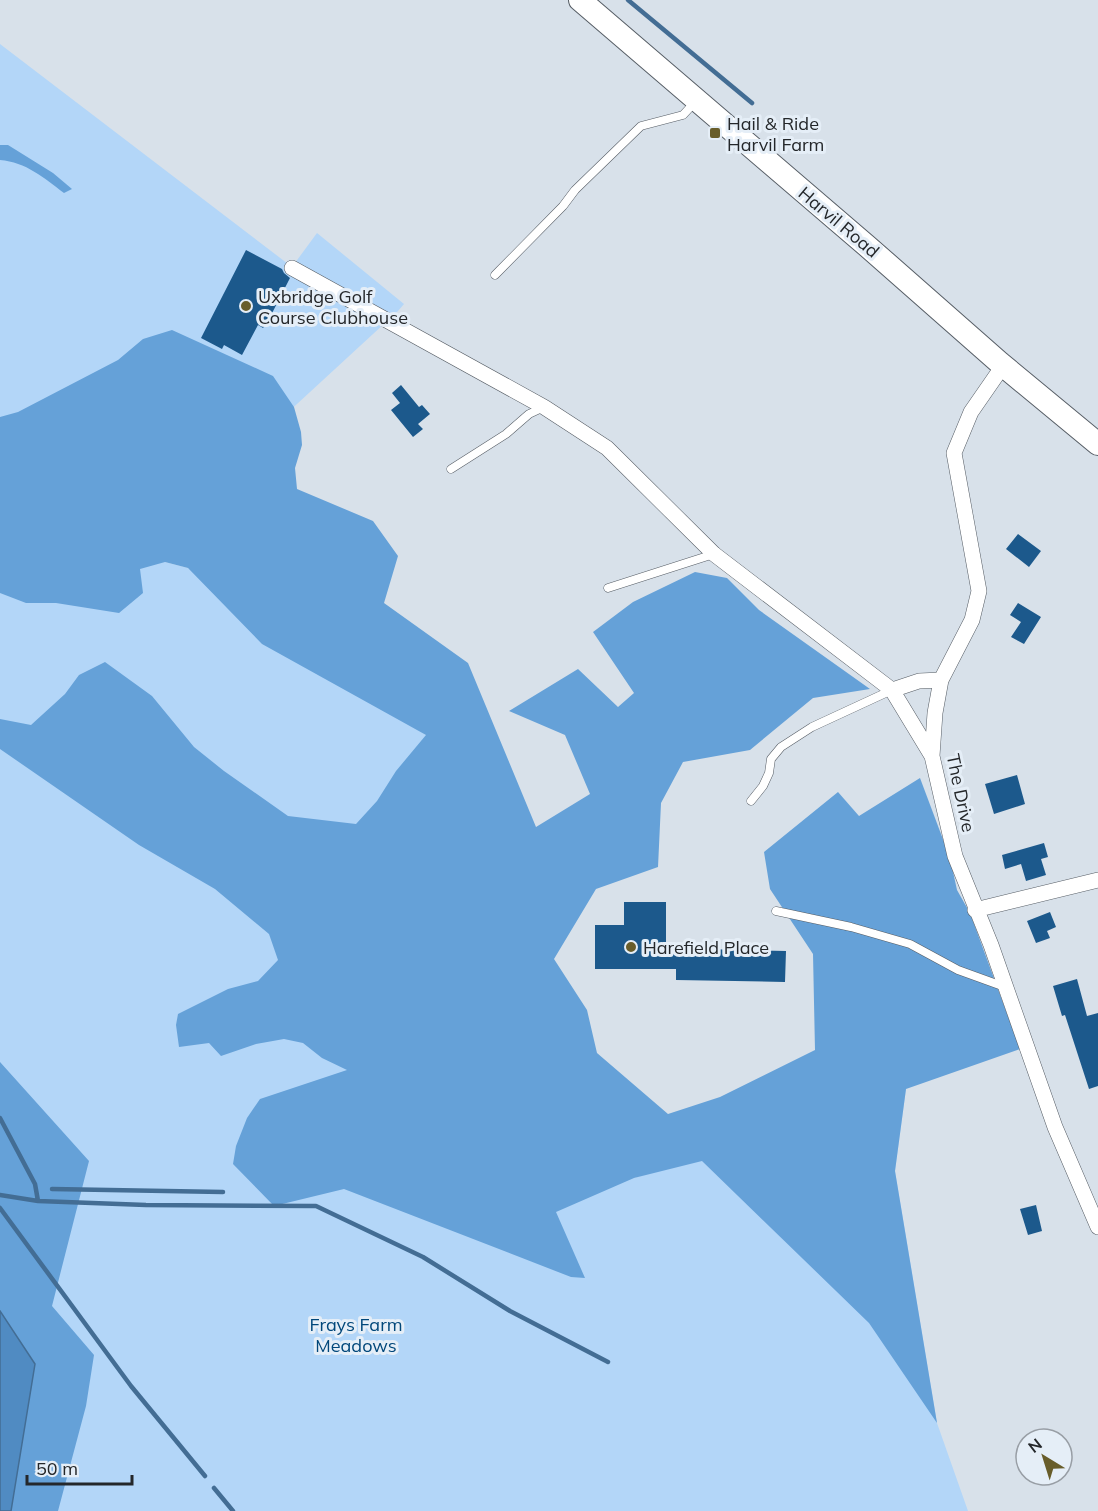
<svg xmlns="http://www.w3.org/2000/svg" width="1098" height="1511" viewBox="0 0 1098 1511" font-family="Mulish,sans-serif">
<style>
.green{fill:#b3d6f8}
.forest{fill:#65a1d8}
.water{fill:#508bc2;stroke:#436d94;stroke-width:1.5}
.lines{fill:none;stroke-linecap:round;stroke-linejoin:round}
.stream{stroke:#436d94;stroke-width:4.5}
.building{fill:#1c598c}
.lane-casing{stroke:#565d65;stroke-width:9}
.street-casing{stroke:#565d65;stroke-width:16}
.secondary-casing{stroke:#565d65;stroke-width:24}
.lane{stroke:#fff;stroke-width:8}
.street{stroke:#fff;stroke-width:15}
.secondary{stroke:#fff;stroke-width:22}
.poi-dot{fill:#685d2a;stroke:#e5eef7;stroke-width:2}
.labels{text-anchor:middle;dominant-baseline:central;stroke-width:6;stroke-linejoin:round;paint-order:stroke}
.poi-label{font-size:18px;fill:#24272a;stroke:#e5eef7;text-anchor:start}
.street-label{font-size:18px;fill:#24272a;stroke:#e5eef7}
.park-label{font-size:18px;fill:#00477a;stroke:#e5eef7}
</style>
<rect width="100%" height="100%" fill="#d8e1ea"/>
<path class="green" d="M 0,44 L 292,267 L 317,233 L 404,304 L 398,311 L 272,427 L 165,562 L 188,568 L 426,735 L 634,1178 L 906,1089 L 895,1171 L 937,1423 L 968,1511 L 10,1511 L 0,1311 Z"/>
<path class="forest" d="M 0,145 L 8,145 L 53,173 L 72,189 L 64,193 C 44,178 26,162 0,160 Z
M 172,330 L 273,376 L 294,407 L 301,432 L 302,445 L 295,468 L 297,489 L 373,521 L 398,556 L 384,603 L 468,663 L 536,827 L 590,794 L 565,735 L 509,711 L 578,669 L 618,707 L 634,693 L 593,632 L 633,602 L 695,572 L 727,578 L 759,610 L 870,689 L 813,698 L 750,750 L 683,762 L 661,803 L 658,867 L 596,889 L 554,959 L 587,1010 L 597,1053 L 668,1114 L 720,1097 L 815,1050 L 813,954 L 770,889 L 764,852 L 838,792 L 859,816 L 920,778 L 950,858 L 957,890 L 970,913 L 1020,1049 L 906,1089 L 895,1171 L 937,1423 L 869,1323 L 702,1161 L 634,1178 L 556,1212 L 585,1278 L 571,1277 L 344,1189 L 274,1206 L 233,1164 L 236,1146 L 247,1118 L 260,1099 L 347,1070 L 322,1058 L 303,1043 L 284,1039 L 256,1044 L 221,1056 L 209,1043 L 179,1047 L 176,1025 L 178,1014 L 228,989 L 258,981 L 278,960 L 269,934 L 215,889 L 139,845 L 0,749 L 0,719 L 31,725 L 65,694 L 79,675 L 105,662 L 152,696 L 194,747 L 224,771 L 288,816 L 356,824 L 377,801 L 396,771 L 426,735 L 262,644 L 188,568 L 165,562 L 140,569 L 143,593 L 119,613 L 56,603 L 26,603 L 0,593 L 0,417 L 18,412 L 118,360 L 143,339 Z
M 0,1062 L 89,1161 L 52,1306 L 94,1355 L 86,1406 L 58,1511 L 10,1511 L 0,1311 Z"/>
<path class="water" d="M 0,1311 L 35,1364 L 11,1511 L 0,1511 Z"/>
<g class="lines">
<path class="stream" d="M 628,0 L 752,103
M 0,1118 L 35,1184 L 38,1201
M 52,1189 L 223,1192
M 0,1195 L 38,1201 L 146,1205 L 316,1206 L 423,1257 L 510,1311 L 608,1362
M 0,1208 L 131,1386 L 205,1476
M 214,1488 L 233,1511"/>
</g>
<path class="building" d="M 246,250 L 282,269 L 284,273 L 290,278 L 267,323 L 263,328 L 258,325 L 242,355 L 224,345 L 222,349 L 201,338 Z
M 401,385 L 419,407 L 422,405 L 430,414 L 418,424 L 423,429 L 413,437 L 391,410 L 400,403 L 392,393 Z
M 1018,534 L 1041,551 L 1029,567 L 1006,549 Z
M 1018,603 L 1041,617 L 1024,644 L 1011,637 L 1021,622 L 1010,615 Z
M 1017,775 L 1025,804 L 994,814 L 985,784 Z
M 1044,843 L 1048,857 L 1041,859 L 1046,875 L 1026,881 L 1021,864 L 1005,869 L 1002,855 Z
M 624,902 L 666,902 L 666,948 L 786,951 L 785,982 L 676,980 L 676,969 L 595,969 L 595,925 L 624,925 Z
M 1050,912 L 1056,927 L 1047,931 L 1050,938 L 1036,943 L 1027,921 Z
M 1077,979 L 1087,1016 L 1098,1013 L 1098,1086 L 1089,1089 L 1065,1015 L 1062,1016 L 1053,986 Z
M 1036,1205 L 1042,1231 L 1028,1235 L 1020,1209 Z"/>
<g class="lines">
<g class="lane-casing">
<path id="lane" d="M 495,275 L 563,206 L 575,190 L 641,126 L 683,115 L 696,101
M 451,469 L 506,434 L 529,414 L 544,407
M 608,588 L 714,554
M 751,801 L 763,786 L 769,773 L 771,759 L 781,747 L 812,727 L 892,690
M 776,911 L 851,927 L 910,944 L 958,970 L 1005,987"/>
</g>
<g class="street-casing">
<path id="street" d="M 292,268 L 544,407 L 607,448 L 714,554 L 892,690 L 932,756
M 1000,363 L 998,373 L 971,412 L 954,453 L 979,591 L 972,620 L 941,680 L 935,713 L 932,756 L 955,856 L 991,945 L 1055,1127 L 1098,1227
M 892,690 L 919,681 L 941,680
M 975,910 L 1098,880"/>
</g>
<g class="secondary-casing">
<path id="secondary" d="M 580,0 L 867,246 L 1000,363 L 1098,444"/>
</g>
<use href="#lane" class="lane"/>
<use href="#street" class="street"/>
<use href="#secondary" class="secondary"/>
</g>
<g class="poi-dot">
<rect x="709" y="127" width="12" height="12" rx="3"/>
<circle cx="246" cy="306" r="6"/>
<circle cx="631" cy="947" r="6"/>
</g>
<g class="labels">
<g class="poi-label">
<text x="727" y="123">Hail &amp; Ride<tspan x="727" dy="21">Harvil Farm</tspan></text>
<text x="258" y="296">Uxbridge Golf<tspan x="258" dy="21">Course Clubhouse</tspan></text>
<text x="643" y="947">Harefield Place</text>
</g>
<g class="street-label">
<text transform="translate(839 222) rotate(40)">Harvil Road</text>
<text transform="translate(961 793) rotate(78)">The Drive</text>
</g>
<g class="park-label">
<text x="356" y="1324">Frays Farm<tspan x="356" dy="21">Meadows</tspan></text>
</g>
</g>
<g transform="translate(1044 1457) rotate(322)"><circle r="28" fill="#e5eef7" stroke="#989ea5" stroke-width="1.5"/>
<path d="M0-4.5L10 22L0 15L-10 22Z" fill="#685d2a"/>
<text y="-9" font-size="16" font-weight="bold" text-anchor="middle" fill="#24272a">N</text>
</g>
<path d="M27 1475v9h105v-9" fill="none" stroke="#24272a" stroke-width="3"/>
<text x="36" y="1475" font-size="18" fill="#24272a" stroke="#e5eef7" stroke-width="4.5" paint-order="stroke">50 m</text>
</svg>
